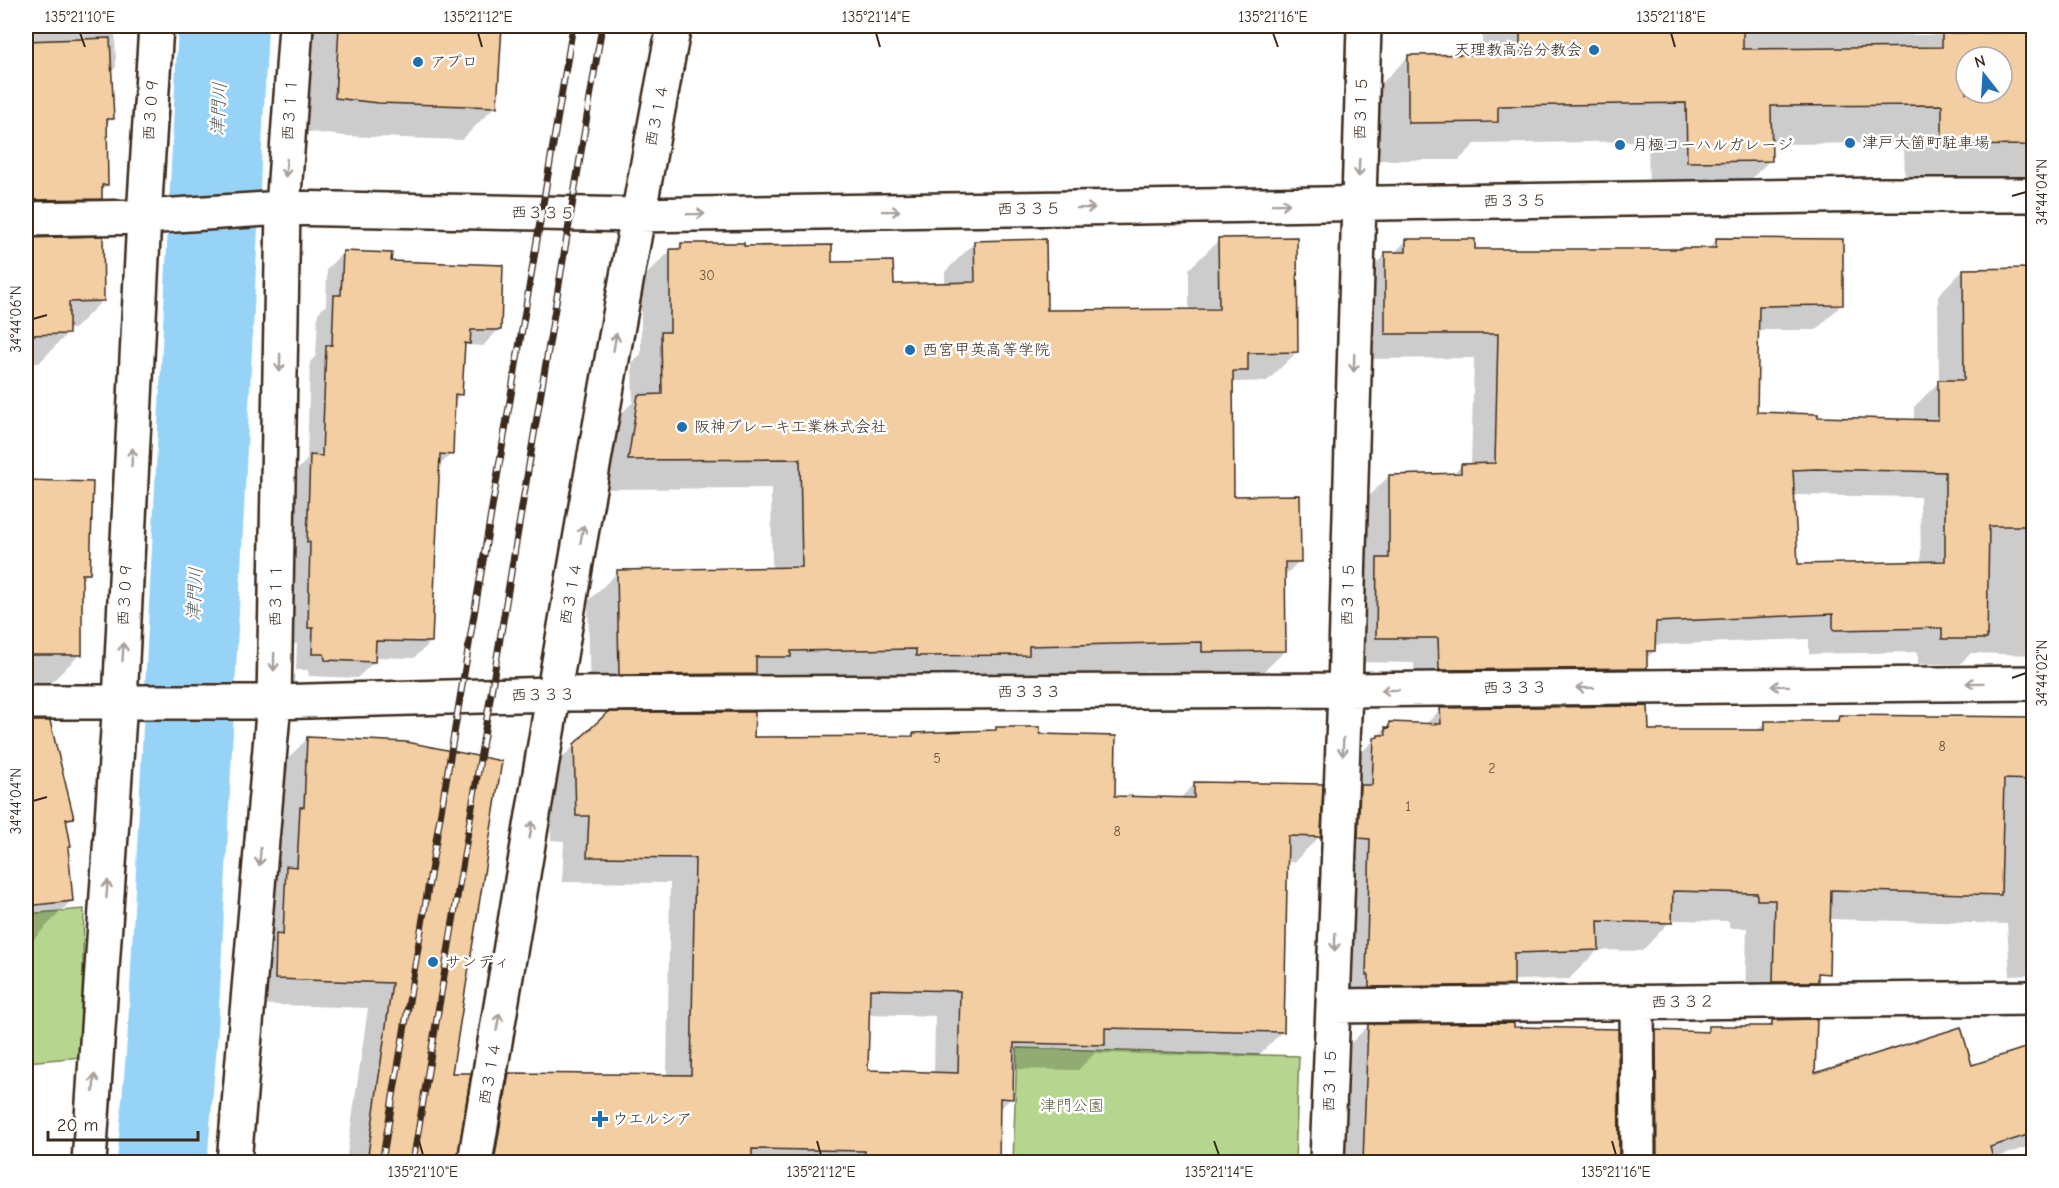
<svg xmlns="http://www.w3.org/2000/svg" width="2059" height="1188" viewBox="0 0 2059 1188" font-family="'Comic Neue','Klee One',sans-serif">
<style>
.green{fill:#b6d68f;stroke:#788056;stroke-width:1.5}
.shadow{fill:#0003;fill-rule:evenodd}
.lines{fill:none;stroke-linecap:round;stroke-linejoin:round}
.river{stroke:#97d3f7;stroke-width:90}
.building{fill:#f3cea3;stroke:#3b2a1e;stroke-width:1.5;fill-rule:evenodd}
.minor-casing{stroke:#3b2a1e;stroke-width:38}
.minor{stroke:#fff;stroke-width:33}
.rail-casing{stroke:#3b2a1e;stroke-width:7}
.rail{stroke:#fff;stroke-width:4.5;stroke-dasharray:14;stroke-linecap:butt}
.oneway{stroke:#a79f9a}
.ticks{fill:none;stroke:#3b2a1e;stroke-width:2}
.poi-dot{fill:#1f6fb2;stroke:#fff;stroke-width:2}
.labels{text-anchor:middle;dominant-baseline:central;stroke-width:5;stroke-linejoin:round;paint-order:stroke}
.number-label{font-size:14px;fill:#69533f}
.poi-label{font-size:16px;fill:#3b2a1e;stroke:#fff;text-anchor:start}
.street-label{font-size:16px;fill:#3b2a1e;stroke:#fff}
.park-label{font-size:16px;fill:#605e40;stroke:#fff}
.water-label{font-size:18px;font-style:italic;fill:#575d5f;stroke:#fff}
.neatline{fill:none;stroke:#3b2a1e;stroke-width:2}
.ticks-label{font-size:15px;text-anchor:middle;fill:#3b2a1e}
</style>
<rect width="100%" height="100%" fill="#fff"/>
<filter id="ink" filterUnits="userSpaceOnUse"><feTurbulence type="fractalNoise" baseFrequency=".0167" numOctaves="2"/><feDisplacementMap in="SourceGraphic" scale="12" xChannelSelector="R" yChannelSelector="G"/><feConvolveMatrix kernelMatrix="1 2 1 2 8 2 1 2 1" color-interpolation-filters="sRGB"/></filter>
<g filter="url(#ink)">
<path class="green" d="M 84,909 L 81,1057 L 27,1062 L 26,1053 L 26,914 Z
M 1017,1048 L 1299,1056 L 1295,1162 L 1013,1162 Z"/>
<path class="shadow" d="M 26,26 L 115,26 L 116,67 L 110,73 L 112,118 L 105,125 L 107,184 L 101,190 L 101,198 L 72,227 L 26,228 Z
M 309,26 L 500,26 L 495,106 L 462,140 L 344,136 L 302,131 Z
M 1482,26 L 1886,26 L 1886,35 L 2034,34 L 2034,183 L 1905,184 L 1904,143 L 1770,144 L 1770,160 L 1732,198 L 1649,199 L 1648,141 L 1475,144 L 1459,160 L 1371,160 L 1370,95 L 1408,57 L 1482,56 ZM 1966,57 L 2002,57 L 2002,93 L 1966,93 Z
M 101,238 L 102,301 L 74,329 L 67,329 L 67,334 L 39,363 L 26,363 L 26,239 Z
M 1219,240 L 1297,352 L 1267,381 L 1235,382 L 1232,385 L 1233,498 L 1299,561 L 1284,577 L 1285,651 L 1255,680 L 1173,681 L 1173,671 L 1006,675 L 998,684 L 590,704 L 588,601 L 618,572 L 772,569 L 771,488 L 599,489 L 609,426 L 633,402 L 632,363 L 641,354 L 641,280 L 671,250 L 676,250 L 682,244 L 742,247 L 830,264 L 892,285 L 945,284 L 945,272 L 975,242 L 1046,311 L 1189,311 L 1189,269 Z
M 1717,240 L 1841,305 L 1816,330 L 1757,330 L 1755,413 L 1816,418 L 1914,421 L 1914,407 L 1939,382 L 1938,295 L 1963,270 L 2034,269 L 2034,655 L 1971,653 L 1960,664 L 1918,664 L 1918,652 L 1809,654 L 1809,639 L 1654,645 L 1654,651 L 1646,659 L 1646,668 L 1621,693 L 1415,695 L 1414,663 L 1352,662 L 1353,584 L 1365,572 L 1364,501 L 1389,476 L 1452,475 L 1462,465 L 1471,465 L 1474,358 L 1361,359 L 1361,278 L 1386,254 L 1394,253 L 1406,241 L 1473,251 L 1708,249 ZM 1793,495 L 1920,497 L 1921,563 L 1796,566 Z
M 343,252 L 390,262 L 499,329 L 483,346 L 466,345 L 463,349 L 461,394 L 454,401 L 451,454 L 438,467 L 431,642 L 414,658 L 374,657 L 374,662 L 357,678 L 309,676 L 308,670 L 296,670 L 297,644 L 292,644 L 294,558 L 291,558 L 294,473 L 307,460 L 310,362 L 316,356 L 318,313 L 326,305 L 327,269 Z
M 26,481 L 92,484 L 88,574 L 80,582 L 80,654 L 51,683 L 26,683 Z
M 1441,709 L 1647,732 L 1757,731 L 1765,723 L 1833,723 L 1839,717 L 2034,729 L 2034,975 L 2010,976 L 2007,924 L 1829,919 L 1828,961 L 1799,989 L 1745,993 L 1747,928 L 1729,928 L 1729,921 L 1671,920 L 1642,951 L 1598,950 L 1569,979 L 1513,980 L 1513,985 L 1484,1013 L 1341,1015 L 1346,768 L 1390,724 L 1425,725 Z
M 997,728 L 1038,735 L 1113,798 L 1179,799 L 1195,784 L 1319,837 L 1294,862 L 1286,862 L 1282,1032 L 1257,1057 L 1095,1053 L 1078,1070 L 1012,1069 L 1011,1098 L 998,1111 L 997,1162 L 473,1162 L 484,1100 L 509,1075 L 667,1077 L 670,883 L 562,882 L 564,841 L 551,840 L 549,771 L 575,745 L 753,738 L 910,737 L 914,734 L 993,732 ZM 867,1014 L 935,1016 L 934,1074 L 866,1072 Z
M 52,736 L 72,817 L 66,824 L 72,900 L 34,939 L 26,939 L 26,742 Z
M 308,738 L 450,1074 L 455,1162 L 346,1162 L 368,1008 L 250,1004 L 282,764 Z
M 1773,1022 L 1814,1075 L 1971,1067 L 2034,1047 L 2034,1145 L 1992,1159 L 1993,1162 L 1638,1162 L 1637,1051 L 1657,1032 L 1703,1033 L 1709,1028 L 1767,1027 Z
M 1368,1026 L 1617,1031 L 1618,1162 L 1344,1162 L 1349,1045 Z"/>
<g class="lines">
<path class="river" d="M 162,1162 L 173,1030 L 223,26"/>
</g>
<path class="building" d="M 339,26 L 502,26 L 497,107 L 378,103 L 335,98 Z
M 1630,26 L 1743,26 L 1743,49 L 1942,47 L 1942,33 L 2034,32 L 2034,145 L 1942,146 L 1942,105 L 1771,106 L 1772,161 L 1687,162 L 1686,103 L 1498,106 L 1498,122 L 1408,123 L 1408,55 L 1520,54 L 1520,27 ZM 1966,57 L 2002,57 L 2002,93 L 1966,93 Z
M 110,38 L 114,119 L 107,119 L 108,185 L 102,185 L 102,199 L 26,200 L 26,41 Z
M 103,236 L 104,301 L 69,302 L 69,334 L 26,335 L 26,238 Z
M 1297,237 L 1298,352 L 1248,353 L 1248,371 L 1233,371 L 1234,496 L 1300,495 L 1301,562 L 1285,562 L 1286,651 L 1202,652 L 1202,642 L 1029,646 L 1029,655 L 916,656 L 916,649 L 791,651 L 791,657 L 756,657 L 756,674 L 619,675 L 617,570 L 802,567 L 800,459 L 628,460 L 638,395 L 662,394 L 661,332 L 670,332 L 670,249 L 681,249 L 681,243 L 744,243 L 744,246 L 832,245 L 832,262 L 893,261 L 894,284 L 975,282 L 974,241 L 1046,239 L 1047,310 L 1219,309 L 1218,238 Z
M 1716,238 L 1843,239 L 1843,305 L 1759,306 L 1757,412 L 1818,414 L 1818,417 L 1938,420 L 1938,380 L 1964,380 L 1963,269 L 2034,268 L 2034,526 L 1989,526 L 1987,639 L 1942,639 L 1942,628 L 1833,630 L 1833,614 L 1656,622 L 1655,651 L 1647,651 L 1647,668 L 1439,670 L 1438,638 L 1376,638 L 1377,558 L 1389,558 L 1389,475 L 1461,473 L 1461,464 L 1495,463 L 1498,334 L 1385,334 L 1385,252 L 1406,252 L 1406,239 L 1475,239 L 1475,249 L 1680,249 L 1680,248 L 1716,248 ZM 1816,469 L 1945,472 L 1945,561 L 1798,564 L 1793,470 Z
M 343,251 L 392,253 L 391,261 L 503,265 L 501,330 L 471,330 L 470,344 L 465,343 L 462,395 L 455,394 L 453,455 L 440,454 L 432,642 L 376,641 L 375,662 L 325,660 L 324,654 L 312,654 L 313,628 L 308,628 L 310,542 L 307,542 L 310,455 L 322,456 L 326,345 L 332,345 L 334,295 L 341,295 Z
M 26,480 L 93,482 L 90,574 L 82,574 L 82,655 L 26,655 Z
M 1648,706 L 1649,730 L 1765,730 L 1765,721 L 1838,721 L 1839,715 L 2034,717 L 2032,780 L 2004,779 L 2001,895 L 1831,890 L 1829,974 L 1818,973 L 1818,982 L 1773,982 L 1775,900 L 1757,900 L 1757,893 L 1673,891 L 1672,923 L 1598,921 L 1599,950 L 1514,953 L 1514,985 L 1369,987 L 1369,975 L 1366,975 L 1370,839 L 1358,838 L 1360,785 L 1372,785 L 1374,738 L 1378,737 L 1378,735 L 1386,735 L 1385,727 L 1389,728 L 1389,722 L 1441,724 L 1440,708 Z
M 608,712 L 755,712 L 754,737 L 913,736 L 913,733 L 996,730 L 996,727 L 1040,727 L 1040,734 L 1116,736 L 1115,796 L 1194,798 L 1194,782 L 1323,784 L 1321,837 L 1288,836 L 1284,1032 L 1105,1028 L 1105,1045 L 1014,1043 L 1013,1099 L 1000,1098 L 999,1162 L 864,1162 L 865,1151 L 752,1149 L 752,1157 L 684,1156 L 684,1162 L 494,1162 L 509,1073 L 691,1075 L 695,858 L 587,857 L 589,816 L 576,816 L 574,744 ZM 870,989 L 960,991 L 958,1073 L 868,1070 Z
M 26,721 L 50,721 L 74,818 L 66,819 L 71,846 L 68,847 L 73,901 L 26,906 Z
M 307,737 L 407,742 L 502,761 L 452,1073 L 471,1073 L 457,1162 L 367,1162 L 392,983 L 275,979 L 276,934 L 283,935 L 286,866 L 297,867 L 300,807 L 304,807 Z
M 1817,1019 L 1815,1073 L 1961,1027 L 1972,1065 L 2034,1045 L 2034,1133 L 1990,1147 L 1994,1162 L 1657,1162 L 1656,1030 L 1708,1032 L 1708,1026 L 1772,1026 L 1772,1020 Z
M 1514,1023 L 1514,1027 L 1618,1029 L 1619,1162 L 1363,1162 L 1368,1024 Z"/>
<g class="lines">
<g class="minor-casing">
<path id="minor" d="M 26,219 L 144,217 L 283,208 L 637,215 L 1878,195 L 2034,195
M 26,702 L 274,702 L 553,694 L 1345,690 L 2034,683
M 1637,1002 L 1638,1162
M 1333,1006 L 2034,998
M 89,1162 L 120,701 L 144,217 L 156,26
M 234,1162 L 274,702 L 283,208 L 296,26
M 475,1162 C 538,783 601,403 674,26
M 1327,1162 L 1345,690 L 1364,26"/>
</g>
<use href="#minor" class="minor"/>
<g class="rail-casing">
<path id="rail" d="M 382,1162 L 573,26
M 413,1162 L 602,26"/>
</g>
<use href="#rail" class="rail"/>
</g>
<defs><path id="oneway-shaft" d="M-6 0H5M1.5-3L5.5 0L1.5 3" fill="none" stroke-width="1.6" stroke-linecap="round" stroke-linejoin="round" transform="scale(1.5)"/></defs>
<g class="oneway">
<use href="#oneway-shaft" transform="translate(286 168) rotate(94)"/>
<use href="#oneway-shaft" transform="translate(1359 168) rotate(92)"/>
<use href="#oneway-shaft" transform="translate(1281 204) rotate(-1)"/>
<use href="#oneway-shaft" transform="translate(1086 208) rotate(-1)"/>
<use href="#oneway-shaft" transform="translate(891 211) rotate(-1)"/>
<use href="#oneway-shaft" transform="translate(696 214) rotate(-1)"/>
<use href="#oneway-shaft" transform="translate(615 342) rotate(-80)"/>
<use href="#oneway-shaft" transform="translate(280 363) rotate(91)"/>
<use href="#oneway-shaft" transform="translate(1354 363) rotate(92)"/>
<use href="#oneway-shaft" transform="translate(132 457) rotate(-87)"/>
<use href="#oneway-shaft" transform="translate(582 534) rotate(-80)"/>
<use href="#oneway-shaft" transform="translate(123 652) rotate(-87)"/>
<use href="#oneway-shaft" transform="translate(274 662) rotate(91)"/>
<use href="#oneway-shaft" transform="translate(1975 683) rotate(179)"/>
<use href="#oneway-shaft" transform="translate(1780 686) rotate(179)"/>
<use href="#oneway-shaft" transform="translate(1585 688) rotate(179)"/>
<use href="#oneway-shaft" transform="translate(1390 690) rotate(179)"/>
<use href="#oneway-shaft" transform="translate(1343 747) rotate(92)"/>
<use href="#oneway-shaft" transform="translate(531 830) rotate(-80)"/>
<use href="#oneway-shaft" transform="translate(260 857) rotate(95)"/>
<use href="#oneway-shaft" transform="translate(107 889) rotate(-86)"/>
<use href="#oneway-shaft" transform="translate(1335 942) rotate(92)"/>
<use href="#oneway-shaft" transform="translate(498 1022) rotate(-80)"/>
<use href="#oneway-shaft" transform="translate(94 1083) rotate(-86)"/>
</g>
</g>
<path class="ticks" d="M 80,33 L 85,47M 478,33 L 482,47M 876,33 L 880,47M 1273,33 L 1278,47M 1671,33 L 1675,47M 2012,196 L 2026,192M 33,319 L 47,315M 2012,678 L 2026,673M 33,801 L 47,797M 419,1141 L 423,1155M 817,1141 L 821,1155M 1214,1141 L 1219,1155M 1612,1141 L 1616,1155"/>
<g class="poi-dot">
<circle cx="1594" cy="50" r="6"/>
<circle cx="418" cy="62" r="6"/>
<circle cx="1850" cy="143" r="6"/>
<circle cx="1620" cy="145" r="6"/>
<circle cx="910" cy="350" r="6"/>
<circle cx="682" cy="427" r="6"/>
<circle cx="433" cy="962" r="6"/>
<path d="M597 1110h6v6h6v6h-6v6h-6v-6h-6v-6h6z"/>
</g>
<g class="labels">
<g class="number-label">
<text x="707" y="275">30</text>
<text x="1942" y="746">8</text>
<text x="937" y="758">5</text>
<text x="1492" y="768">2</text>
<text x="1408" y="806">1</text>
<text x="1117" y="831">8</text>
</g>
<g class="poi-label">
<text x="1582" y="50" text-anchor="end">天理教高治分教会</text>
<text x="430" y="62">アプロ</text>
<text x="1862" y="143">津戸大箇町駐車場</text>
<text x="1632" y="145">月極コーハルガレージ</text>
<text x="922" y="350">西宮甲英高等学院</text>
<text x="694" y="427">阪神ブレーキ工業株式会社</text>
<text x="445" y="962">サンディ</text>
<text x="612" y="1119">ウエルシア</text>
</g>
<g class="street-label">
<text transform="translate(1361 108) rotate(-88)">西３１５</text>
<text transform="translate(151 109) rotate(-86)">西３０９</text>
<text transform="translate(290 109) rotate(-86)">西３１１</text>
<text transform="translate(657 115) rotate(-79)">西３１４</text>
<text transform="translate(1515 201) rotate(-1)">西３３５</text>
<text transform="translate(1029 209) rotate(-1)">西３３５</text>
<text transform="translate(543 213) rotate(1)">西３３５</text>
<text transform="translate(571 593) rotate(-80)">西３１４</text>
<text transform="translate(125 594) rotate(-87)">西３０９</text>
<text transform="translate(1348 594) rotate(-88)">西３１５</text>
<text transform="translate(276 595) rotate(-89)">西３１１</text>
<text transform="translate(1515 688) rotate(-1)">西３３３</text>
<text x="1029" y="692">西３３３</text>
<text transform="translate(543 695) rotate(-1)">西３３３</text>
<text transform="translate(1683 1002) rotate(-1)">西３３２</text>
<text transform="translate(490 1073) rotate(-80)">西３１４</text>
<text transform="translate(1330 1080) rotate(-88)">西３１５</text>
</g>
<g class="park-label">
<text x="1072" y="1106">津門公園</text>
</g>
<g class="water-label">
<text transform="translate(219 109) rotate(-87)">津門川</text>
<text transform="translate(195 594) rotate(-87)">津門川</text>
</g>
</g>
<rect width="2059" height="1188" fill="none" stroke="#fff" stroke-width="66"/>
<g transform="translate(1984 75) rotate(343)"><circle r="28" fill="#ffffff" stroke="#b1aaa5" stroke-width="1.5"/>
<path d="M0-4.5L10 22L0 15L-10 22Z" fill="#1f6fb2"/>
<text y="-9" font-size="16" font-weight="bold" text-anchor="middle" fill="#3b2a1e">N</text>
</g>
<path d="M48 1131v9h150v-9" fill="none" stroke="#3b2a1e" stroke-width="3"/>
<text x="57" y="1131" font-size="18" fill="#3b2a1e" stroke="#ffffff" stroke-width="4.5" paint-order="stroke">20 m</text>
<rect x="33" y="33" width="1993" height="1122" class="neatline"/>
<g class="ticks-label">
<text x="80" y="22">135°21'10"E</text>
<text x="478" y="22">135°21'12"E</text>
<text x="876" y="22">135°21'14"E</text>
<text x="1273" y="22">135°21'16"E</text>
<text x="1671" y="22">135°21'18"E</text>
<text transform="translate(2042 192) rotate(-90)" y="5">34°44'04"N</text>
<text transform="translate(16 319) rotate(-90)" y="5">34°44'06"N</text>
<text transform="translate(2042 673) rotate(-90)" y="5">34°44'02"N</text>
<text transform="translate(16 801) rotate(-90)" y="5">34°44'04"N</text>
<text x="423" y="1177">135°21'10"E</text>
<text x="821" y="1177">135°21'12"E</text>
<text x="1219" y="1177">135°21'14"E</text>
<text x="1616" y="1177">135°21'16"E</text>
</g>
</svg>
